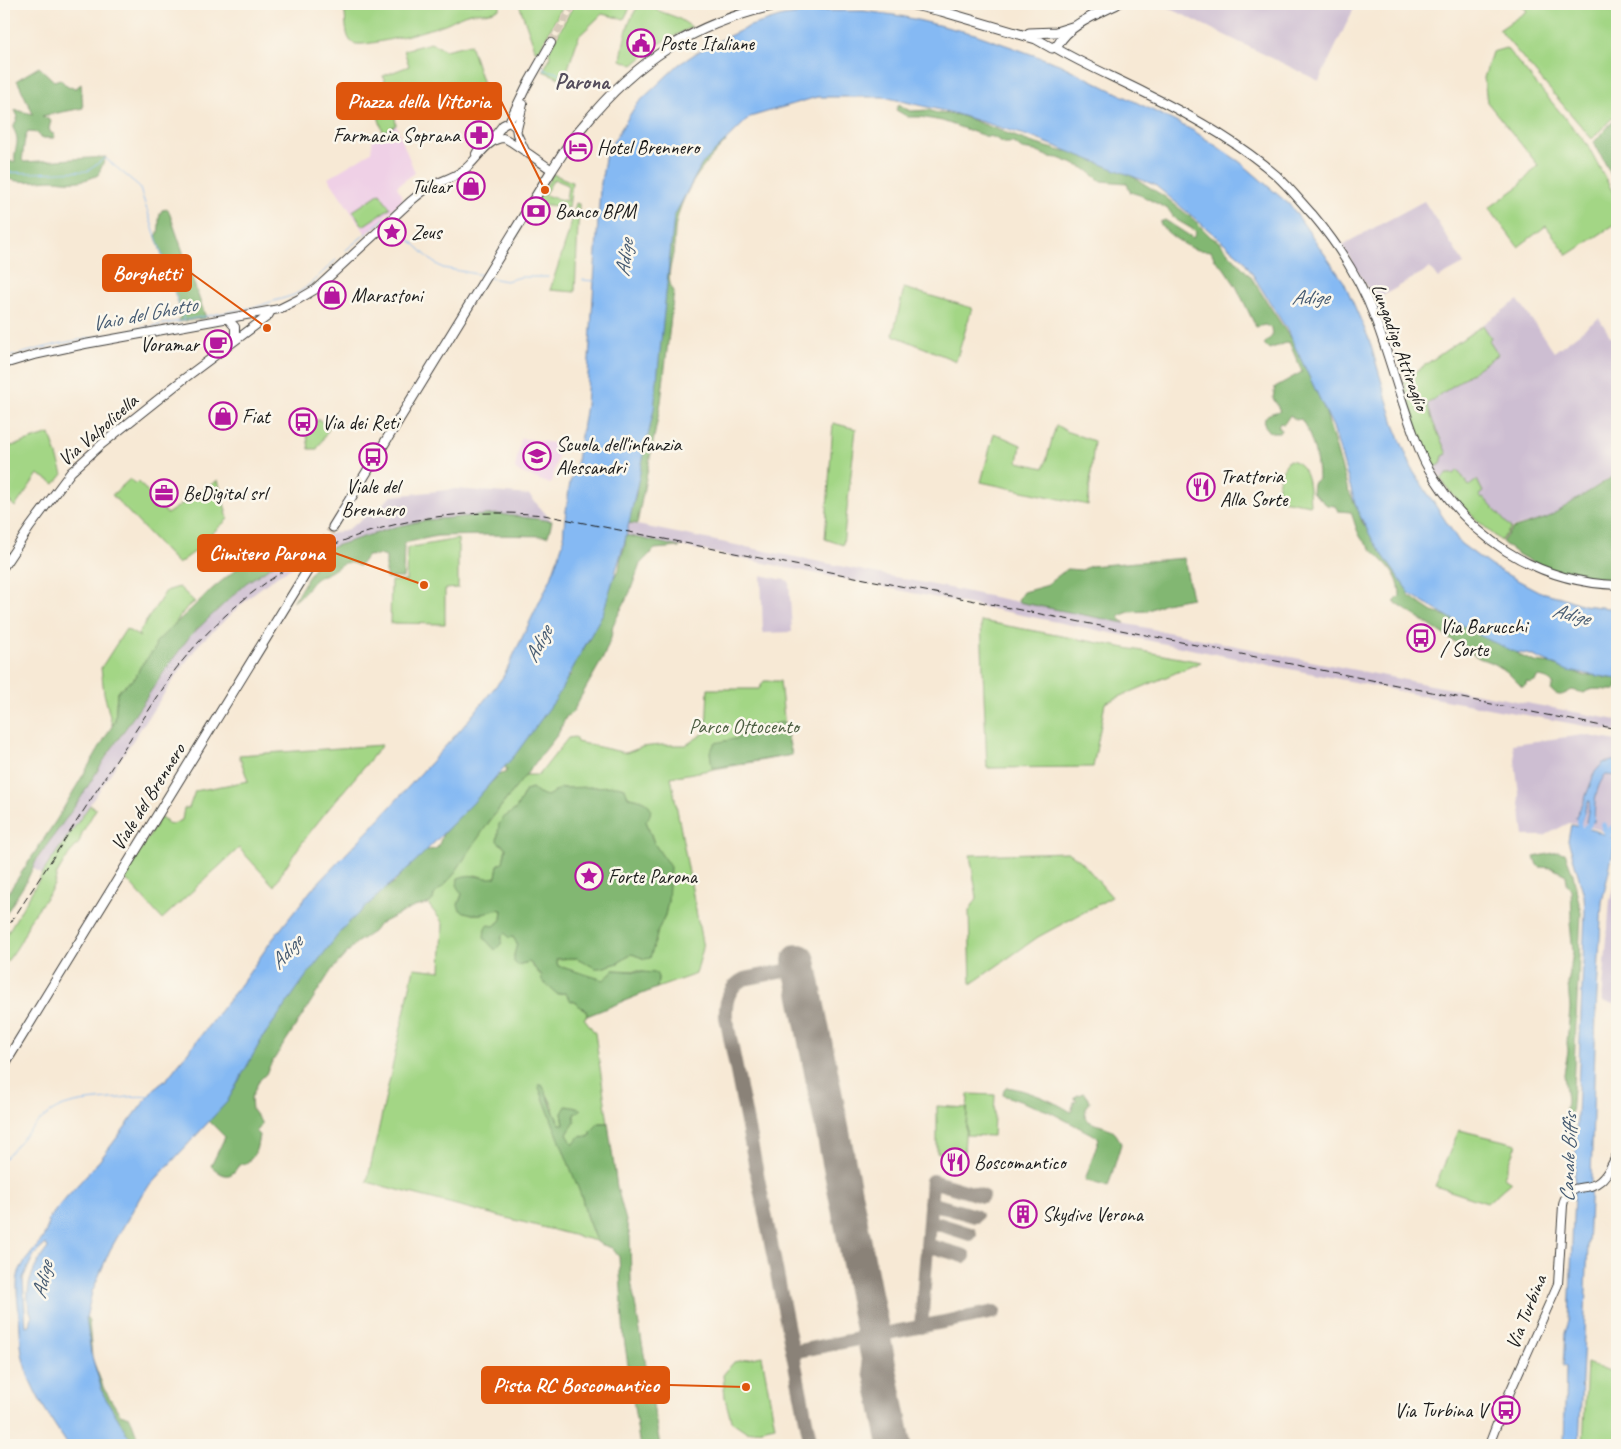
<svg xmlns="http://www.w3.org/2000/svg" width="1621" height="1449" viewBox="0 0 1621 1449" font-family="Caveat,sans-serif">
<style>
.built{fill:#efd0e6}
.industrial{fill:#cdbed2}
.green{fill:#a3d685;stroke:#607950;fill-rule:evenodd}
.forest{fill:#82b772;stroke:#4f6a47}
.water{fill:#85b9f3;stroke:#506a88;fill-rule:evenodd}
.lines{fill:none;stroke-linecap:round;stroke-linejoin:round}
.stream{stroke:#85b9f3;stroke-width:1}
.canal{stroke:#85b9f3;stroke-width:5.5}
.taxiway{stroke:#8a8278;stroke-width:14}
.runway{stroke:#8a8278;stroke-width:34}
.secondary-tunnel{stroke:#d6cab9;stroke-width:8;stroke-dasharray:8 4;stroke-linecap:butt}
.primary-tunnel{stroke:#d6cab9;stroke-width:9;stroke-dasharray:9 4.5;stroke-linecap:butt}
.secondary-casing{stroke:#3d3b38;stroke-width:10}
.primary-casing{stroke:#3d3b38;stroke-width:11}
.secondary{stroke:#fff;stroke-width:8}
.primary{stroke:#fff;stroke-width:9}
.rail{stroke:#1c1c1c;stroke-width:1;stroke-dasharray:8 4;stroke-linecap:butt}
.labels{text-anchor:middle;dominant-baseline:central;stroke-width:5;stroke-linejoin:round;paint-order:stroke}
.poi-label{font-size:20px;fill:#1c1c1c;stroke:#fbf7ec;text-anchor:start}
.street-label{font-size:20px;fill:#1c1c1c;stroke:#fbf7ec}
.park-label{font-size:20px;fill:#4b5d41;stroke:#fbf7ec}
.water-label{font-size:21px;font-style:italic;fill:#465b72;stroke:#fbf7ec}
.quarter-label{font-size:22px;font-weight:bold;fill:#554e5d;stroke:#fbf7ec}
.leader{fill:none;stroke:#de560d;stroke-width:2}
.callout-dot{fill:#de560d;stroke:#fbf7ec;stroke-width:2}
.callout{fill:#de560d;stroke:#de560d;stroke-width:2}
.callout-label{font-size:21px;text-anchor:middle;font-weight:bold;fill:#fff}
</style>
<rect width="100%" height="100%" fill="#fbf7ec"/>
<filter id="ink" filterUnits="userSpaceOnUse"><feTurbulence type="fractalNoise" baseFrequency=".02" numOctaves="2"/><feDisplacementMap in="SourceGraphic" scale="10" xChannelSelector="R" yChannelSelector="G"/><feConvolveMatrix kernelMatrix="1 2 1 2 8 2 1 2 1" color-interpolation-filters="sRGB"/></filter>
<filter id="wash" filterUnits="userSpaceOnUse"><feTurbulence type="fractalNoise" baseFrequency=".0096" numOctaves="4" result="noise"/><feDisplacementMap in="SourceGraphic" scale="20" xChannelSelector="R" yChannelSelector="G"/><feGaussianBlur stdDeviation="1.12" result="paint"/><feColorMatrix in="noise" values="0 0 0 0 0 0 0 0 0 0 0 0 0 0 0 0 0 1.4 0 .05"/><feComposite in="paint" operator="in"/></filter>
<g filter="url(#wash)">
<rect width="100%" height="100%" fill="#f7e9d5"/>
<path class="built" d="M 396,125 L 415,173 L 397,186 L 403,200 L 366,234 L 328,178 L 371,152 L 373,136 Z
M 521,438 L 560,444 L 552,482 L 550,484 L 517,471 L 515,469 Z"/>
<path class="industrial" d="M 1161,4 L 1356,4 L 1319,81 Z
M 1424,201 L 1464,264 L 1438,278 L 1430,268 L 1374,301 L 1365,283 L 1342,245 Z
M 1518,300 L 1554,352 L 1599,318 L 1617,347 L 1617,473 L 1547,518 L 1511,528 L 1501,541 L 1471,514 L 1448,489 L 1433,465 L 1416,428 L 1403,380 Z
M 456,489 L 529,495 L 552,521 L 534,518 L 460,517 L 427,520 L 395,527 L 335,546 L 278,575 L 254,593 L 199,644 L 180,670 L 43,874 L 32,868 L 170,663 L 190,636 L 246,583 L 272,565 L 301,548 L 331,534 L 348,529 L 374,511 L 392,496 Z
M 627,523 L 1420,683 L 1617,720 L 1617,732 L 1418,695 L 625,535 Z
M 761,575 L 789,581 L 792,632 L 763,633 Z
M 1583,735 L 1617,741 L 1617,838 L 1597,829 L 1569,823 L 1544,836 L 1524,836 L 1513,744 Z
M 1617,873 L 1617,1004 L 1602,1002 L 1610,900 Z"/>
<path class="green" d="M 340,4 L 500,4 L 500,8 C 487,15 484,12 471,13 C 460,15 452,22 442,25 C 429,30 362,49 353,43 C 345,39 346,21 345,14 C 344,11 342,7 340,4 Z
M 519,4 L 564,4 L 541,47 L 536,52 Z
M 574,4 L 632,4 L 624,19 L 602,14 L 579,36 L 564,80 L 543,71 L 550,58 L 549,51 Z
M 640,4 L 651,4 L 659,11 L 678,18 L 692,27 L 657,45 L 633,65 L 621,60 C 624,40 627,20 640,4 Z
M 1521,4 L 1613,4 L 1617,9 L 1617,113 L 1592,139 L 1499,30 L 1527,11 Z
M 431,43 L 445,50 L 470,44 L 486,93 L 425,114 L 416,94 L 394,108 L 396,125 L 383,132 L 377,113 L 392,104 L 383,76 L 409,66 L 404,50 Z
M 1506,48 L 1587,144 L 1617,200 L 1617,223 L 1568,255 L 1546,226 L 1518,247 L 1489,208 L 1518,187 L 1538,165 L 1487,102 L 1484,78 L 1492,52 Z
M 553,174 L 572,182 L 569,208 L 535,203 ZM 554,179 L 568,185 L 566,201 L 544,195 Z
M 380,193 L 390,208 L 363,226 L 353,211 Z
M 576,203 L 579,204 L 575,292 L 550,290 L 568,235 Z
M 904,288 L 972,308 L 956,361 L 893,335 Z
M 1483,325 L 1491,338 L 1489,340 L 1498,354 L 1427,404 L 1433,422 L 1447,454 L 1443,456 L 1441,464 L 1434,468 L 1416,428 L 1403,380 Z
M 319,420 L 330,427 L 317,449 L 309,449 L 305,422 Z
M 833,423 L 856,429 L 843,545 L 825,539 Z
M 1056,425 L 1068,432 L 1094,441 L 1088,505 L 981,482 L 994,433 L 1021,445 L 1018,462 L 1044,468 Z
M 50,434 L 63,474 L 55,484 L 38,474 L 15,507 L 4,496 L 4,443 L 12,446 Z
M 1289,460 C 1310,463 1309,489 1310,505 L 1276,499 C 1278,484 1279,472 1289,460 Z
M 1458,470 L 1469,486 L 1477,480 L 1483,492 L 1479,495 L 1482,499 L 1484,498 L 1511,528 L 1501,541 C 1479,522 1456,503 1441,479 L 1447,474 L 1454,474 Z
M 130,479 L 135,484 L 138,481 L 167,514 L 218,480 L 228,519 L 196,548 L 197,550 L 178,564 L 112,495 Z
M 458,539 L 458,588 L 445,589 L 445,624 L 390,623 L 391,581 L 406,581 L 407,548 Z
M 179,587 L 195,602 L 187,607 L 157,648 L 140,667 L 136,677 L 117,692 L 115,721 L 112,725 L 104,693 L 101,668 L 126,629 L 140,637 L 138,634 L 166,591 Z
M 981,621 L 1201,662 L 1105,703 L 1093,767 L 987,768 Z
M 764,681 L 780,681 L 784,718 L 792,755 L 671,777 L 703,948 L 696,974 L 657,988 L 658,977 L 640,971 L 613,970 L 605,981 L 558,966 L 556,959 L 577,958 L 595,967 L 601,968 L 618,963 L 632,954 L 645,959 L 655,942 L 658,930 L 665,915 L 668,901 L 661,855 L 654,843 L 646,821 L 625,791 L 561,788 L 547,797 L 539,794 L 532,788 L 526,790 L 516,809 L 511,813 L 501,845 L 506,848 L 503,862 L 498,865 L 496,877 L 489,879 L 475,875 L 459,889 L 462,894 L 458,905 C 480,926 484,905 502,910 L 501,920 L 494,926 L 501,944 L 502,935 L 505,932 C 516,939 520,942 514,955 L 517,965 L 529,962 L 557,994 L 565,993 L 570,1000 L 577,1003 L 578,1006 L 586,1009 L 587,1016 L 584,1018 L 595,1033 L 608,1123 L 599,1123 L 588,1137 L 584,1136 L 573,1145 L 567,1135 L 575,1118 L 574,1114 L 562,1113 L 564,1125 L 560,1124 L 554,1114 L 553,1106 L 542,1085 L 582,1198 L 586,1215 L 596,1241 L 367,1182 L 414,968 L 441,971 L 443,923 L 428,904 L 433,900 L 434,895 L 452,877 L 477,838 L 525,775 L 539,775 L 568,738 L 575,737 L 577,742 L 626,753 L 642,747 L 660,745 L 686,745 L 706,732 L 708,689 L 759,689 Z
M 382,745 C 345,791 303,834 274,886 L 239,848 L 162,919 L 124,877 L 160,818 L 166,820 L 167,823 L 173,824 L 182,820 L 184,808 L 189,808 L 195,791 L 248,781 L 239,755 Z
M 90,805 L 96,809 L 82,833 L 79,843 L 69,854 L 57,874 L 54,885 L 48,895 L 29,921 C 25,937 14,953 4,965 L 4,939 L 47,866 Z
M 1068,852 L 1081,861 L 1112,897 L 1038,937 L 971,984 L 969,911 L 977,898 L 970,855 Z
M 968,1094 L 995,1095 L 993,1136 L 966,1135 Z
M 937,1106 L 967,1108 L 964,1152 L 937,1153 Z
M 1459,1130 L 1517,1144 L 1504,1177 L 1511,1182 L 1487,1203 L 1435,1186 Z
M 762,1356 L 775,1426 L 747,1432 L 731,1421 L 725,1398 L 723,1375 L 734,1362 Z
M 1587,1363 L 1617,1375 L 1617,1445 L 1583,1445 Z"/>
<path class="forest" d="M 39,67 L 54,81 L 60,79 L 68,87 L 76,88 L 81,84 L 83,108 L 42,116 L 51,120 L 49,129 L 51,133 L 54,134 L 54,138 L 40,138 L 38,133 L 28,132 C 23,139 24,152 22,160 L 24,162 L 106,157 L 98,175 C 92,178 86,180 79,181 C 71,182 63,181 55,180 C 39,180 19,185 4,177 L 4,161 L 15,162 C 13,148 22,143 13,128 L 18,117 L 15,110 L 33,114 L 17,80 Z
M 899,104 L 906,109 L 911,111 L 929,110 L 937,113 L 959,115 L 1030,142 L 1061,151 L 1071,151 L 1116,166 L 1165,197 L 1194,220 L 1211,237 L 1218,241 L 1251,277 L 1294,344 L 1325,410 L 1348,490 L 1358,510 L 1362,522 L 1408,588 L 1409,596 L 1433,612 L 1450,617 L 1454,623 L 1460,623 L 1508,646 L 1521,656 L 1535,662 L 1551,664 L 1585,676 L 1599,675 L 1606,678 L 1617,678 L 1617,688 L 1615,690 C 1605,691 1592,686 1584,693 L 1572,690 C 1564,694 1559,699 1551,690 L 1553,684 C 1550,679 1542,677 1537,677 L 1536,680 L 1531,683 L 1526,682 L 1526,685 L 1522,687 L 1506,671 L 1495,664 L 1479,658 L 1394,602 L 1400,596 C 1400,568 1376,558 1361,538 C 1356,530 1354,520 1351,512 L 1338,511 L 1335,506 L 1327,505 L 1312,492 L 1313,483 L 1318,479 C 1318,460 1312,435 1301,419 L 1296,420 L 1290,415 L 1284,424 L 1280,423 L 1278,425 L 1281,430 L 1279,433 L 1271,433 L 1265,426 C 1262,414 1271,413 1280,411 L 1273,398 L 1275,387 L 1302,372 L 1289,342 L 1269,349 L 1264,344 L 1272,336 L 1271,328 L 1265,325 L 1256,327 L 1236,286 L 1223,267 L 1215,260 L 1211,251 C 1206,250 1203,251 1198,250 C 1188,248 1163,232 1160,222 L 1165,220 L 1193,238 L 1196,232 L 1194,230 L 1175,219 L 1168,209 L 1140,195 L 1130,192 L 1127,183 L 1101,181 L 1084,168 L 1058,158 L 1049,157 L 1035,151 L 1022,149 L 1014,143 L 1004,143 L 993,137 L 985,136 L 942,121 L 920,117 L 908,117 L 896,110 Z
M 1617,117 L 1617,186 L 1594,142 Z
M 719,141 L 726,142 C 703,164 683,191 676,223 C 674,233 675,244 673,254 C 671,266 665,280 674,291 L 661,402 L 637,524 L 627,523 L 636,494 L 665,260 L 679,194 Z
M 168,209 L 206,318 L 178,322 L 181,314 L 179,306 L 156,237 C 162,227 156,219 162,210 Z
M 1617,474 L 1617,583 C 1577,579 1532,569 1502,542 L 1512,529 L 1547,518 Z
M 498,514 L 552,521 L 548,536 L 485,535 L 437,536 L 404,543 L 403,578 L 386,578 L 386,557 L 380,555 L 367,556 L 359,566 C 345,558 341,566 330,572 C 325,575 321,575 316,579 C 307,587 303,596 293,602 L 324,551 L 335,546 L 395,527 L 427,520 Z
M 625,535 L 680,547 L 655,549 L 640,564 L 630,592 L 613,625 L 611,638 L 603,658 L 579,700 L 573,712 L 566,717 L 558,734 L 491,819 L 452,877 L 434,895 L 433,900 L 428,904 L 414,907 L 379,924 L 373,932 L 356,943 L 346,954 L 331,971 L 269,1067 L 266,1074 L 259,1081 L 251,1098 L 252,1110 L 261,1122 L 261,1126 L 256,1132 L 259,1135 C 257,1146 257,1156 246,1163 C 244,1164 241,1164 239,1165 C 237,1167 236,1170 234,1172 C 226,1180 217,1171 211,1166 L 225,1137 L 208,1120 L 327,941 L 371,902 L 379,893 L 395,882 L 416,856 L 429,850 L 435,849 L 438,847 L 443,834 L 450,826 L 454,815 L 467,809 L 470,802 L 500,774 L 505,773 L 507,770 L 503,763 L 563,682 L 571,675 L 572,663 L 577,651 L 582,651 L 589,640 L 592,623 L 608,585 L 619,570 L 621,557 L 625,546 Z
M 262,548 L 276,549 L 281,560 L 246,583 L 190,636 L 170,663 L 106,757 L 80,799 L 37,859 L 26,882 L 4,917 L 4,899 L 57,819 L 115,721 L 117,692 L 136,677 L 140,667 L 154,650 L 156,642 L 212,589 Z
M 1184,558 L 1192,598 L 1165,603 L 1147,611 L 1129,612 L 1119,616 L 1120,619 L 1125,623 L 1018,602 L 1019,598 L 1023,592 L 1045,586 L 1067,569 L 1082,570 L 1090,566 Z
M 784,722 L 792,755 L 712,768 L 710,752 L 715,743 L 739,738 L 741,730 Z
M 617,786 L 625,788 L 628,797 C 642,798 659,805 646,821 L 654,843 L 670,867 L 668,901 L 665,915 L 658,930 L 655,942 L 650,958 L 645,959 L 632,954 L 618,963 L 601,968 L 595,968 L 577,958 L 556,959 L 558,966 L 604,980 L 613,970 L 656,973 L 658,977 L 657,988 L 587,1016 L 586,1009 L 578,1006 L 577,1003 L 570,1000 L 565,993 L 557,994 L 542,981 L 541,974 C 535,971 534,965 529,962 L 517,965 L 514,962 L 514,955 L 517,944 L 513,937 L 509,938 L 505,933 L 502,935 L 501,944 L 495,950 L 484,938 L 485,928 L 489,925 L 494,926 L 501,920 L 502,910 C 494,908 489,914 481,914 C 474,915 466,913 460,910 L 458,905 L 462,894 L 457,887 L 458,878 C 476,871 481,881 496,877 L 498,865 L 503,862 L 506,848 L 497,841 L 499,824 L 503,818 L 516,809 L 526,790 L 532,788 L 539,794 L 547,796 L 561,788 Z
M 1558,852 L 1565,853 L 1573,874 L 1581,913 L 1573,1089 L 1571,1116 L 1567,1125 L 1566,1125 L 1565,1115 L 1567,1101 L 1564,1074 L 1568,1051 L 1567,1043 L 1570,1008 L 1568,984 L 1573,952 L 1570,923 L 1572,917 L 1571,889 L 1567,885 L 1566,875 L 1552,868 L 1540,867 L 1537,865 L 1534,857 Z
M 538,1085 L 542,1085 C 550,1098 552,1112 560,1124 L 564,1124 L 562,1113 L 566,1106 L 578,1108 L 581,1110 L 574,1114 L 575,1122 L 567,1134 L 573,1145 L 580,1136 L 588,1137 L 591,1135 L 591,1131 L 599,1123 L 608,1123 L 617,1187 L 630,1236 L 631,1280 L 660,1445 L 640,1445 L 639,1441 L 624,1338 L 619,1257 L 612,1248 L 600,1244 L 596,1241 L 586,1215 L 582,1198 Z
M 1006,1087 C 1025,1089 1056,1102 1071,1112 L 1074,1102 L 1077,1101 L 1075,1099 L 1076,1096 L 1083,1093 L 1088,1097 L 1090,1102 L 1086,1108 L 1085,1118 C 1098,1130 1113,1121 1121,1144 L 1108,1187 L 1085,1180 L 1099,1138 L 1048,1111 L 1003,1095 L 1004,1089 Z
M 86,1316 L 89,1322 L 92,1358 L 104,1389 L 120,1414 L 130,1417 L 137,1436 L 144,1445 L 126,1445 L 84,1360 Z"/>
<path class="water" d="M 825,11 L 864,11 L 901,16 L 975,34 L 1059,64 L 1194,131 L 1240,162 L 1291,206 L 1344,282 L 1369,339 L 1395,427 L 1413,471 L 1460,543 L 1491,566 L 1540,592 L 1561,597 L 1583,605 L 1617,609 L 1617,679 L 1568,671 L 1531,655 L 1515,652 L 1482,637 L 1410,594 L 1373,541 L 1357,510 L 1333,427 L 1287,330 L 1243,259 L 1155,185 L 1034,138 L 953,113 L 884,97 L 817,97 L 750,117 L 702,164 L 674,216 L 654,409 L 625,541 L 603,613 L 556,699 L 515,755 L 473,803 L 420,857 L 345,926 L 304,979 L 263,1037 L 227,1102 L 142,1194 L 110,1250 L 92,1292 L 86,1318 L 91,1353 L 103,1394 L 134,1445 L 68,1445 C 50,1418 27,1385 22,1353 C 20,1340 20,1327 19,1314 C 18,1301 15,1285 19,1272 C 26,1254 49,1240 48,1220 L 62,1202 L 100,1160 L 154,1089 L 166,1080 L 242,983 L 272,940 L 312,889 L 371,828 L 462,728 L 503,677 L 551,578 L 563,543 L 564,526 L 570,482 L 576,467 L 586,405 L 600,189 L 606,153 L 636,105 L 678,65 L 704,48 L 750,26 L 783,16 ZM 46,1244 L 48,1248 C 33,1266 21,1293 32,1316 L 30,1325 L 26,1326 L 23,1278 L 34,1255 Z
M 1617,760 L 1617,776 L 1606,775 C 1594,787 1595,806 1594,822 L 1586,822 L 1590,801 L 1588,801 L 1581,821 L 1575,818 L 1584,801 L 1595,772 L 1603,763 Z
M 1571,825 L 1596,831 L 1616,839 L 1602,902 L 1596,1012 L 1591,1180 L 1579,1445 L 1564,1445 L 1566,1367 L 1563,1366 L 1565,1333 L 1569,1321 L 1585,911 L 1584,895 L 1568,840 Z"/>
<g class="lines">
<path class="stream" d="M 543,66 L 545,70 L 558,73 L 565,79
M 4,172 L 32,173 L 88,171 L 105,158 L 139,186 L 184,320
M 393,224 L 433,262 L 443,268 L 482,275
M 346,250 L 385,218
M 490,278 L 506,281 L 521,277 L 548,277
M 583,280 L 595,281
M 4,358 L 58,344 L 260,306 C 271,301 283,299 294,295 C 310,287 323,271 336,260
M 4,1159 C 21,1141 40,1114 64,1106 C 79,1101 96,1100 110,1099 C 123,1098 136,1095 149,1097
M 1558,1220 L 1559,1203"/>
<path class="canal" d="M 1581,814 C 1577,822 1579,826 1583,833
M 1603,825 L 1608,836
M 1582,832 C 1589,827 1590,823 1591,815
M 1605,842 L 1612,828"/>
<path class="taxiway" d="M 800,968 L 744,979 C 729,986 725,1002 726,1017 L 811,1445
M 930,1203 L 975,1216
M 929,1221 L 970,1234
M 927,1245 L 964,1256
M 921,1327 L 932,1181 L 982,1196
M 793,1352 L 994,1312"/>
<path class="runway" d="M 799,961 L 895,1445"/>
</g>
</g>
<g filter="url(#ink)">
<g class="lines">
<path class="secondary-tunnel" d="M 551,43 L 574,4"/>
<path class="primary-tunnel" d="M 309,568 L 333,527"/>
<g class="secondary-casing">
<path id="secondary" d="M 1054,47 C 1084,65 1116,78 1147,94 C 1192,116 1238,142 1276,175 C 1289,187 1301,202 1313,215 C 1339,246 1362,283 1376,321 C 1390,359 1400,398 1414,435 C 1418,445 1421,456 1427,466 C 1467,537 1535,582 1617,585
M 509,122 L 526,87 L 551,43
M 517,129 L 523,104
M 476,154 L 482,143 L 496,134 L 503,125 L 509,122 L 516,127 L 517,134 L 525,151
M 228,319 L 235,327 L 235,340
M 4,364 L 34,355 L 85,344 L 279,309 L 299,299 L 316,289 L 411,201 C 418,195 425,189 433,185 C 444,180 455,177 464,170 C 476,161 487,139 503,138 C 508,138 544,165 552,170
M 4,566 L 30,527 L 71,472 L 102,444 L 185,378 L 268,316 L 271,311
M 1489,1445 L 1505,1403 L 1558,1284 L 1563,1205 C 1568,1179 1585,1194 1600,1181 C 1608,1175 1612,1164 1617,1155"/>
</g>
<g class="primary-casing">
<path id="primary" d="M 909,4 L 941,11 L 1036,39 L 1052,48 L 1058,45 C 1068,25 1097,14 1117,4
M 1029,33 L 1056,32 L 1075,26
M 333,527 L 552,170 C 562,155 571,139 583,126 C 637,59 696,22 780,4
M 4,1065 L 309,568"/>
</g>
<use href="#secondary" class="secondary"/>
<use href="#primary" class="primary"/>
<path class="rail" d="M 4,933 L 175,670 C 269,551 393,502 544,515 L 1617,729"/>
</g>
</g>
<defs>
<g id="civic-ring" transform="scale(1.4375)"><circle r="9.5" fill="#fbf7ec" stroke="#b5179e" stroke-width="1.5"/><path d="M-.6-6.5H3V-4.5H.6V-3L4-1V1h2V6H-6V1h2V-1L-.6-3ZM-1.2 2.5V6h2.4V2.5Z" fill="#b5179e"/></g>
<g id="pharmacy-ring" transform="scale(1.4375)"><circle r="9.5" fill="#fbf7ec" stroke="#b5179e" stroke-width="1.5"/><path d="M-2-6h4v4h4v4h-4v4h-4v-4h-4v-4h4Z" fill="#b5179e"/></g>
<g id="hotel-ring" transform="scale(1.4375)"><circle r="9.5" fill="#fbf7ec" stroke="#b5179e" stroke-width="1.5"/><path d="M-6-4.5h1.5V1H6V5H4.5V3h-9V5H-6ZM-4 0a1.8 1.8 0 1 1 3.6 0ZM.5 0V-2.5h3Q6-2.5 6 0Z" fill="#b5179e"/></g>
<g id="shop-ring" transform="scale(1.4375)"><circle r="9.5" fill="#fbf7ec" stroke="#b5179e" stroke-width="1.5"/><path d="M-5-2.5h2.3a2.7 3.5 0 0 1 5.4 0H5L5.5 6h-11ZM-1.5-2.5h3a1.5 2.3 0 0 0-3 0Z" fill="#b5179e"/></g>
<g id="bank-ring" transform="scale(1.4375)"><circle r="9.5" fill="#fbf7ec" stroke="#b5179e" stroke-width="1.5"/><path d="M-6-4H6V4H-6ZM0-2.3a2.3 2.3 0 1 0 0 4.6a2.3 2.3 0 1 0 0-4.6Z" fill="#b5179e"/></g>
<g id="sight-ring" transform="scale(1.4375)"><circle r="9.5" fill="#fbf7ec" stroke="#b5179e" stroke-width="1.5"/><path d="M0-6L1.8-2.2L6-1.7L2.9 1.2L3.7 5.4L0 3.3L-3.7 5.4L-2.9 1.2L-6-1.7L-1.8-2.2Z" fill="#b5179e"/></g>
<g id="cafe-ring" transform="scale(1.4375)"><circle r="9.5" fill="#fbf7ec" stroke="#b5179e" stroke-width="1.5"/><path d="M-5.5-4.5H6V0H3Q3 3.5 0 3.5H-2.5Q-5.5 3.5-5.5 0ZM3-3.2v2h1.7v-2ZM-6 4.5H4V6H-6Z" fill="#b5179e"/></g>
<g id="bus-ring" transform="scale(1.4375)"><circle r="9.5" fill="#fbf7ec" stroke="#b5179e" stroke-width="1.5"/><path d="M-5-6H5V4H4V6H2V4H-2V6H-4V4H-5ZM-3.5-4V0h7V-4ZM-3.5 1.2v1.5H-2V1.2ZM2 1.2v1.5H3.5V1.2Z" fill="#b5179e"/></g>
<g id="school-ring" transform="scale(1.4375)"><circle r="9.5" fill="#fbf7ec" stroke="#b5179e" stroke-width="1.5"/><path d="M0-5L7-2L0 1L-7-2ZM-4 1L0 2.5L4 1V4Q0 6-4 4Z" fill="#b5179e"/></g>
<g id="restaurant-ring" transform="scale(1.4375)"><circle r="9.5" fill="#fbf7ec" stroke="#b5179e" stroke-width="1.5"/><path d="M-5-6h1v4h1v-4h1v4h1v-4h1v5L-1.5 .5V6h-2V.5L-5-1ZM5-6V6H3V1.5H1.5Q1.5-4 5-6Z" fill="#b5179e"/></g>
<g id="office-ring" transform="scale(1.4375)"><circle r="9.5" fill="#fbf7ec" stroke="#b5179e" stroke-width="1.5"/><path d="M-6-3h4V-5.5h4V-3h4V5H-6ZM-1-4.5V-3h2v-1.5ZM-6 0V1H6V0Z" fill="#b5179e"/></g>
<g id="building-ring" transform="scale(1.4375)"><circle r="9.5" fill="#fbf7ec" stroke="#b5179e" stroke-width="1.5"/><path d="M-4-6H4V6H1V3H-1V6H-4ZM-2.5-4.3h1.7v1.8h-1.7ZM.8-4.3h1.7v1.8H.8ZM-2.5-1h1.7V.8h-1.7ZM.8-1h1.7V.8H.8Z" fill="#b5179e"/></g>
</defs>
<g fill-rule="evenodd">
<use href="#civic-ring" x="641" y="43"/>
<use href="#pharmacy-ring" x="479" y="135"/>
<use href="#hotel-ring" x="578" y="147"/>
<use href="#shop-ring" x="471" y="186"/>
<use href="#bank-ring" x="536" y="211"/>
<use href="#sight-ring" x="392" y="232"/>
<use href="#shop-ring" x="332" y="295"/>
<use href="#cafe-ring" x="218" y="344"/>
<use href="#shop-ring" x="223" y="416"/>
<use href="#bus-ring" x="303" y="422"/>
<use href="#school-ring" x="537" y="456"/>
<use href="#bus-ring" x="373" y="457"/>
<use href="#restaurant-ring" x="1201" y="487"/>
<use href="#office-ring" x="164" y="493"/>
<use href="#bus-ring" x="1421" y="638"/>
<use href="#sight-ring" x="589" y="876"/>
<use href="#restaurant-ring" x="955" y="1162"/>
<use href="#building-ring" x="1023" y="1214"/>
<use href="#bus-ring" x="1506" y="1410"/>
</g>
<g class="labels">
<g class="poi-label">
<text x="660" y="43">Poste Italiane</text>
<text x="460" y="135" text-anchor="end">Farmacia Soprana</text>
<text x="597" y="147">Hotel Brennero</text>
<text x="452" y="186" text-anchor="end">Tulear</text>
<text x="555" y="211">Banco BPM</text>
<text x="411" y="232">Zeus</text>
<text x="351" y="295">Marastoni</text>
<text x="199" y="344" text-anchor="end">Voramar</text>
<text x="242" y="416">Fiat</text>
<text x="322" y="422">Via dei Reti</text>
<text x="556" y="444">Scuola dell'infanzia<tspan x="556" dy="23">Alessandri</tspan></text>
<text x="1220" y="476">Trattoria<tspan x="1220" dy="23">Alla Sorte</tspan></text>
<text x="373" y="486" text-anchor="middle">Viale del<tspan x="373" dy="23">Brennero</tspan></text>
<text x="183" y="493">BeDigital srl</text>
<text x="1440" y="626">Via Barucchi<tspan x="1440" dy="23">/ Sorte</tspan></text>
<text x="608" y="876">Forte Parona</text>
<text x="974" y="1162">Boscomantico</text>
<text x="1042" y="1214">Skydive Verona</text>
<text x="1487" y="1410" text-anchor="end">Via Turbina V</text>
</g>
<g class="street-label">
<text transform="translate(1400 347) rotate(70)">Lungadige Attiraglio</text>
<text transform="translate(98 430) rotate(-41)">Via Valpolicella</text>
<text transform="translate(148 797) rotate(-58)">Viale del Brennero</text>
<text transform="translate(1526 1312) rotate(-68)">Via Turbina</text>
</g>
<g class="park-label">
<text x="744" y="726">Parco Ottocento</text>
</g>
<g class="water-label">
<text transform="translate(624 258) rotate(-83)">Adige</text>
<text x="1310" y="297">Adige</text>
<text transform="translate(144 314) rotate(-11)">Vaio del Ghetto</text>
<text transform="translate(1571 614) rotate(14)">Adige</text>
<text transform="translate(538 644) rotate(-63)">Adige</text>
<text transform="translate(286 952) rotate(-48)">Adige</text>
<text transform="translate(1568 1158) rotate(-88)">Canale Biffis</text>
<text transform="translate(42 1280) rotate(-78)">Adige</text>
</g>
<g class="quarter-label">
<text x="582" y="82">Parona</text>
</g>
</g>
<path class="leader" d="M545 190L501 101M267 328L191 273M424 585L335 553M746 1387L669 1385"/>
<g class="callout-dot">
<circle cx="545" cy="190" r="5"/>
<circle cx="267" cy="328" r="5"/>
<circle cx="424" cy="585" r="5"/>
<circle cx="746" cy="1387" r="5"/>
</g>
<g class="callout">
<rect x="337" y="83" width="164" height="36" rx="5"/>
<rect x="103" y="255" width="88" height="36" rx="5"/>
<rect x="198" y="535" width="137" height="36" rx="5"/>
<rect x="482" y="1367" width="187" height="36" rx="5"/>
</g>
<g class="callout-label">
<text x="419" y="108">Piazza della Vittoria</text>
<text x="147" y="280">Borghetti</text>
<text x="267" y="560">Cimitero Parona</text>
<text x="576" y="1392">Pista RC Boscomantico</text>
</g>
<rect width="1621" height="1449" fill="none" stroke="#fbf7ec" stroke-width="20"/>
</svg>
